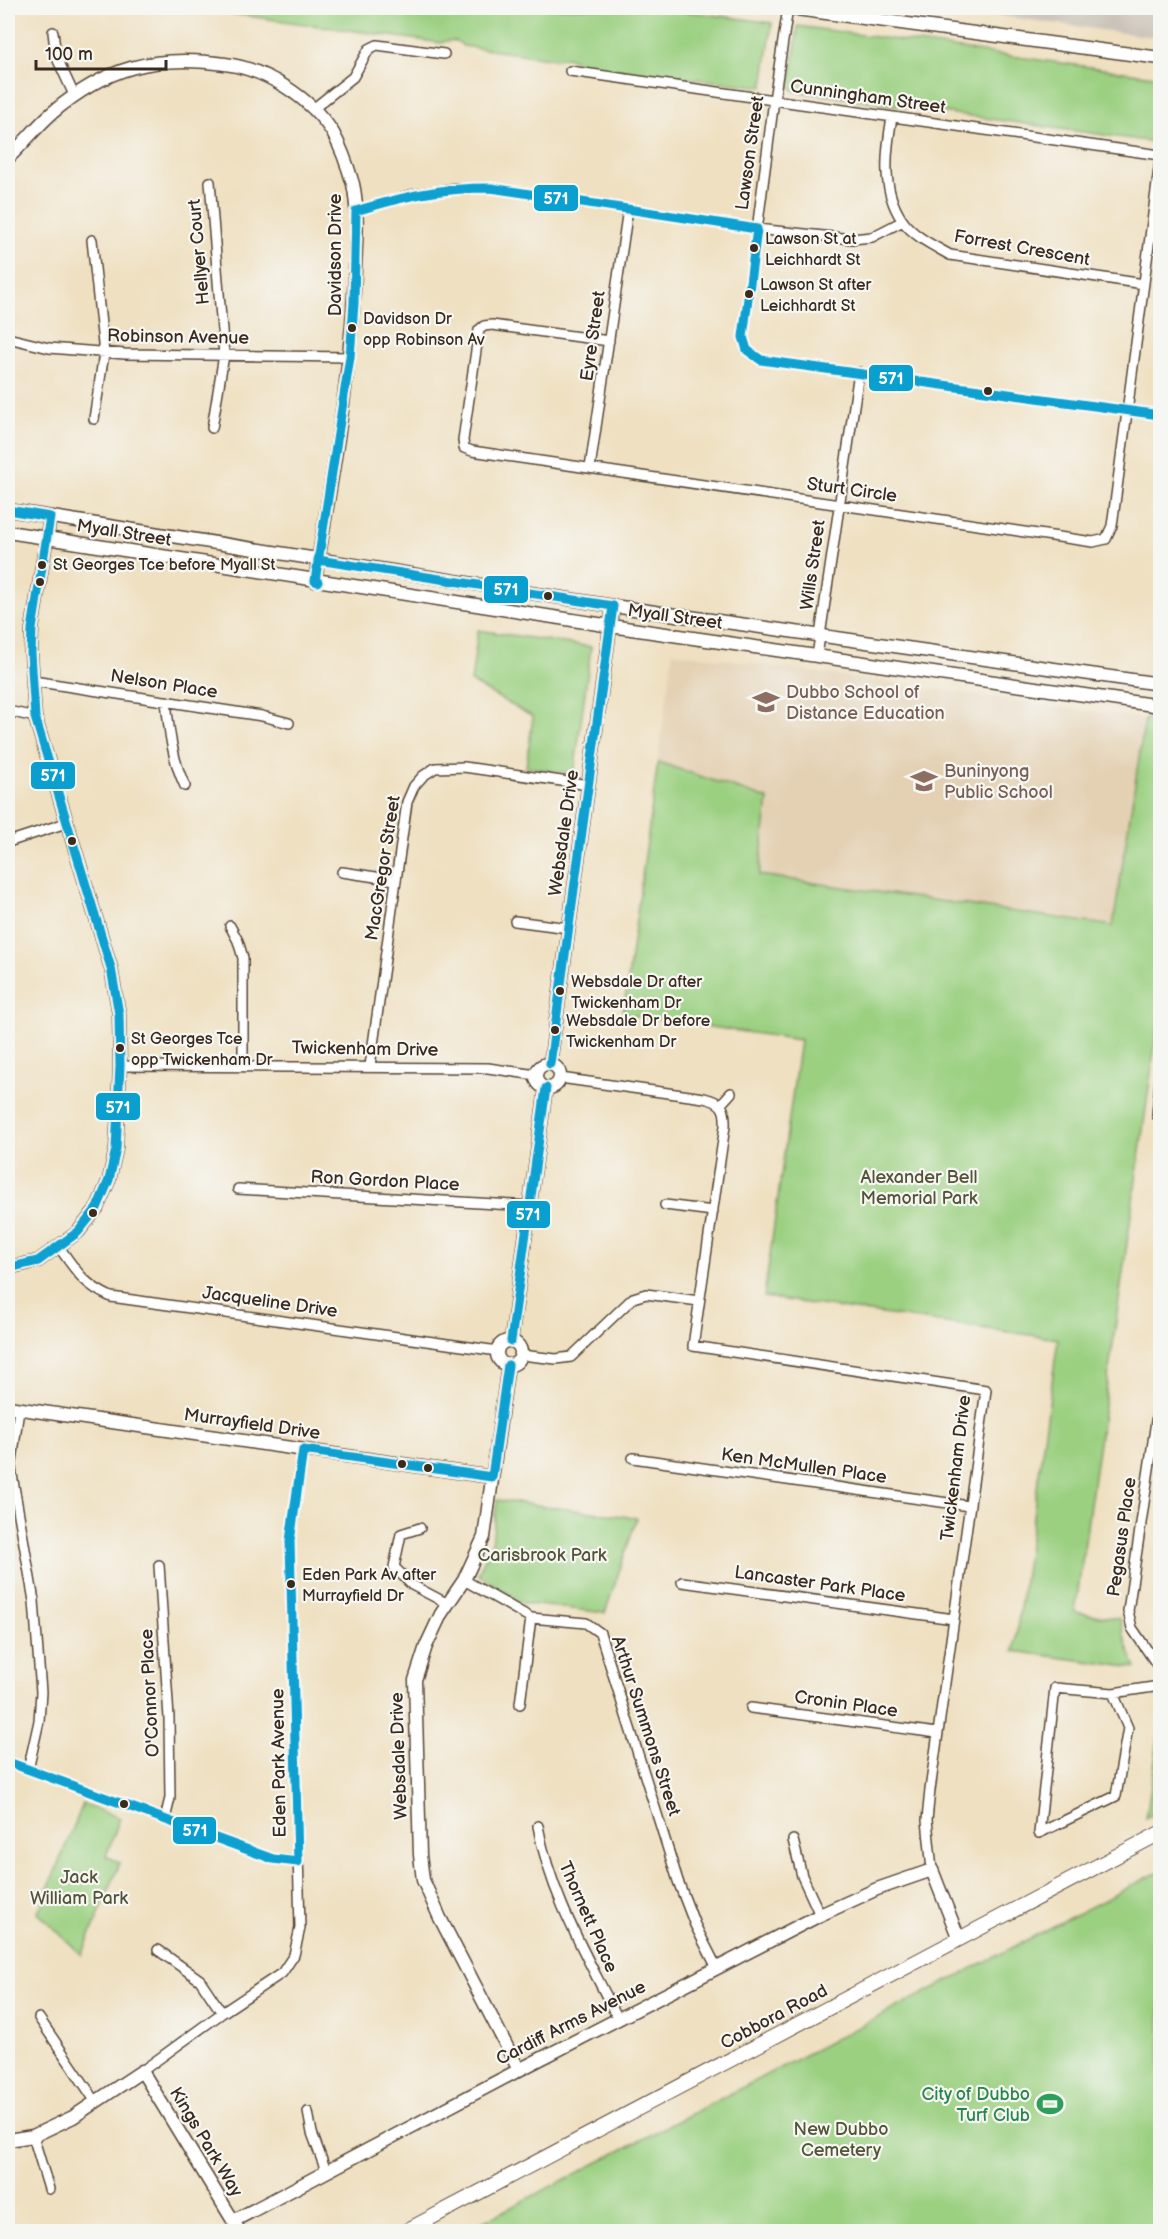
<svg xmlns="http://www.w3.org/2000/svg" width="1168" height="2239" viewBox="0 0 1168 2239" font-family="'Balsamiq Sans',sans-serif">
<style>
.built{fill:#e4d1b4}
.industrial{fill:#cbc3b8}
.green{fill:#9bd081;stroke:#6b7d50;stroke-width:1.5}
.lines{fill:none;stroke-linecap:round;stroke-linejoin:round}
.street-casing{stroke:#564536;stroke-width:12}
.secondary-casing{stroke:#564536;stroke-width:15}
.primary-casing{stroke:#564536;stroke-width:16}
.street{stroke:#fff;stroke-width:9}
.secondary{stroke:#fff;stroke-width:12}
.primary{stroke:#fff;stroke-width:14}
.bus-1-casing{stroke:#f6f6f2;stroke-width:14}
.bus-1{stroke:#09a0d0;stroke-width:9}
.bus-dot{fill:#3b2a1e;stroke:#f6f6f2;stroke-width:2}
.labels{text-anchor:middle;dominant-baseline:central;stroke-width:4.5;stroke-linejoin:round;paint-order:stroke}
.bus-label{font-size:16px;fill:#3b2a1e;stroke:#f6f6f2;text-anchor:start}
.street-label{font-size:18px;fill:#3b2a1e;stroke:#f6f6f2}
.education-label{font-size:18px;fill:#785e54;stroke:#f6f6f2;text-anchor:start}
.park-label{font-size:18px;fill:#535437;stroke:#f6f6f2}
.leisure-label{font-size:18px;fill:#27864d;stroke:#f6f6f2;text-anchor:end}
.line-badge{stroke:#f6f6f2;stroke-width:2}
.badge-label{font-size:16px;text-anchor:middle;font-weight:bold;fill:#fff}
</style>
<rect width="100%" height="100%" fill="#f6f6f2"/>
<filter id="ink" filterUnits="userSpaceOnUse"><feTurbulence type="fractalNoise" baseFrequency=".0167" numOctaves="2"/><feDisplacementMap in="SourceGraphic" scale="12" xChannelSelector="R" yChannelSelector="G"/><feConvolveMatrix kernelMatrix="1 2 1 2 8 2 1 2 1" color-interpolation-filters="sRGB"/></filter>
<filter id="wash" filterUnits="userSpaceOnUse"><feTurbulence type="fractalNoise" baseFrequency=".008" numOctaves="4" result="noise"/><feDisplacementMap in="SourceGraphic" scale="24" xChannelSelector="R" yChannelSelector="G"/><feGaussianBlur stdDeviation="1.35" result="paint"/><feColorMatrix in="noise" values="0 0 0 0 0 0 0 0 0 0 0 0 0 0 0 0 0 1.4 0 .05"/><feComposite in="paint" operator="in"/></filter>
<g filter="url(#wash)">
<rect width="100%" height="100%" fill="#efe0c1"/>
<path class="built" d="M 673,652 L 1145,719 L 1114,926 L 758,875 L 768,799 L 658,762 Z"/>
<path class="industrial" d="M 944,8 L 1160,8 L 1160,38 Z"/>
<path class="green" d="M 190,8 L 662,8 L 772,23 L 763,87 L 587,66 L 567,57 L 556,59 L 463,46 C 457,39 450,39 441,43 Z
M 798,26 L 1160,77 L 1160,143 L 794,91 L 790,86 Z
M 478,630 L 591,647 L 574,774 L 526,767 L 533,717 L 471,682 Z
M 1145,719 L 1160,721 L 1160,1009 L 1075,1612 L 1120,1619 L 1127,1647 L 1136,1668 L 1014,1651 L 1058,1339 L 764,1297 L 800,1040 L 623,1014 L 658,762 L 768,799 L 759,875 L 1113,926 Z
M 497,1500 L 637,1518 L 605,1613 L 522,1603 L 478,1574 L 492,1543 Z
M 1160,1729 L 1160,1810 L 1146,1818 Z
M 83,1804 L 120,1818 L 106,1856 L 120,1863 L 82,1955 L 38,1913 Z
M 1160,1871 L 1160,2231 L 465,2231 Z"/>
</g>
<g filter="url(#ink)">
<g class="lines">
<g class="street-casing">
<path id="street" d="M 788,8 L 774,100 L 743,337 L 747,350 L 761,360 L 1160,415
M 53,32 L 56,56 L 74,95
M 570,71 L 1160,155
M 313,109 L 353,77 L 369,49 L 377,45 L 444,54
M 892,117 C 886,152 881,189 902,220 C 913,236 934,246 950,255 L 1144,284
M 210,182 L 224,355 L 212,428
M 356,211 L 410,195 L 456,188 L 491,188 L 757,229 L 852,239 L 872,237 L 903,221
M 92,240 L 104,353 L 94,419
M 8,338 L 49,348 L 125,354 L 350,357
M 609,341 L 492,325 L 484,326 L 479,330 L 463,440 L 464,448 L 472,451 L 1093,542 L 1106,539 L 1112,526 L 1160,161
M 590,468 L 628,209
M 817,656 L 859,372
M 33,681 L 262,716 L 289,723
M 166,701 C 169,730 172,759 185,786
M 8,711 L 35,717
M 8,842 L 66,823
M 342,872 L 396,880
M 515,921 L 569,928
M 230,926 L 238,941 L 243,958 L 243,1066
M 120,1066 L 488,1068 L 536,1075
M 370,1066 L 407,802 L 414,786 L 423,776 L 435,768 L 464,767 L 589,785
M 560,1078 L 704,1098 C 722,1102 726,1108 725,1126 L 693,1346 L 986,1390 L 930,1790 L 927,1820 L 932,1870
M 1160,1082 L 1157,1115 L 1160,1116
M 721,1104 L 731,1093
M 238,1189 L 530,1206
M 665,1205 L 713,1211
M 59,1247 C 76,1271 84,1285 111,1297 L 498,1351
M 521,1355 L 556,1359 L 571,1357 L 633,1298 L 646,1294 L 699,1301
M 1159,1401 L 1128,1611 L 1132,1628 L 1160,1669
M 19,1409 L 11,1469 L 34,1601 L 41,1692 L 39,1721 L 28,1770
M 633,1458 L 969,1506
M 420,1528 L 401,1534 L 394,1567 L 412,1585 L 448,1604
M 159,1565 L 169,1718 L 170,1798 L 165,1819
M 464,1580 L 531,1618 L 586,1623 L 600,1633 L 678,1881 L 695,1925 L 717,1968
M 682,1582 L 954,1619
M 1113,1693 L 1128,1728 L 1116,1796 L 1039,1833 L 1055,1688 L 1113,1693 L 1160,1686
M 520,1704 L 531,1618
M 751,1708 L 937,1733
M 8,1762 L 273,1859 L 298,1862
M 538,1826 C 550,1895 587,1956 618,2019
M 793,1840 L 802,1876 L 820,1915
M 158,1950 L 200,1980 L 222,2013
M 39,2018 L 96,2102
M 142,2071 L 222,2013 L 282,1973 L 294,1955 L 300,1928 L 290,1541 L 303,1450
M 308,2112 L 312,2133 L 326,2171
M 33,2136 L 49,2189"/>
</g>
<g class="secondary-casing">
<path id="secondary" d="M 789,8 L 1160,58
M 8,158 C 23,144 36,127 52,113 C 106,67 155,54 225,64 C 266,69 311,98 333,133 C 342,149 348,167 353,184 C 359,211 356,242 355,270 C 352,374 331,478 315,581
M 8,510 L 613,606 L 1160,684
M 8,532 L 611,626 L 1160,706
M 550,1064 L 613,606
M536 1076a12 12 0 1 1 24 0a12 12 0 1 1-24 0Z
M 8,1268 L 38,1261 L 78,1232 L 97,1208 L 109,1180 L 116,1149 L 120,1066 L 119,1014 L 111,968 L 35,717 L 31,653 L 32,629 L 50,517
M 511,1341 L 546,1088
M497 1353a12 12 0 1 1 24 0a12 12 0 1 1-24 0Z
M 508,1365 L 484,1537 L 464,1580 L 441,1614 L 426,1646 L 415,1680 L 420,1855 L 423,1880 L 440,1918 L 519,2070
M 8,1407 L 492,1477
M 8,2140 L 33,2136 L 73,2117 L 142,2071 L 240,2232
M 233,2221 L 519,2070 L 820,1915 L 877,1889 L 932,1870 L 959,1939"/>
</g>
<g class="primary-casing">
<path id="primary" d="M 404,2232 L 1160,1833"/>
</g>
<use href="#street" class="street"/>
<use href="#secondary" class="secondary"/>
<use href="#primary" class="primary"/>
<g class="bus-1-casing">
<path id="bus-1" d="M 356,211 C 405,196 439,188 491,188 L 757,229
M 757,229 L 743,337 L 747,350 L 761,360 L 1160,415
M 8,510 L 50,517 L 32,629 L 31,653 L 35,717 L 111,968 L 119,1014 L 120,1066 L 116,1149 L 109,1180 L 97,1208 L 78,1232 L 38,1261 L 8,1268
M 318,560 L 613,606 L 550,1064
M 318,582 L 315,581 L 350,357 L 354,303 L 356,211
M 511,1341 L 546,1088
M 303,1450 L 492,1477
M 492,1477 L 508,1365
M 8,1762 L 273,1859 L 298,1862
M 298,1862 L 290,1541 L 303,1450"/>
</g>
<use href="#bus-1" class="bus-1"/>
</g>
</g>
<defs>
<g id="school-bare" transform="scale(2.07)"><path d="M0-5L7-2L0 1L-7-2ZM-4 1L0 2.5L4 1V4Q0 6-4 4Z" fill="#8d6e63" stroke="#f6f6f2" stroke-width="2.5" paint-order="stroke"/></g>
<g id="stadium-bare" transform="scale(2.07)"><path d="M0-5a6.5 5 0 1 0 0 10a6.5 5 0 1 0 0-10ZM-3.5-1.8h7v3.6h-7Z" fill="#2e9e5b" stroke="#f6f6f2" stroke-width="2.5" paint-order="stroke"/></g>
</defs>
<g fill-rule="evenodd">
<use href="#school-bare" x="766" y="702"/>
<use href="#school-bare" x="924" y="781"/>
<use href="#stadium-bare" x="1050" y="2104"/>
</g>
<g class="bus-dot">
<circle cx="754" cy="248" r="5"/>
<circle cx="749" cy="294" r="5"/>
<circle cx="352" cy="328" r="5"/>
<circle cx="988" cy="391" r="5"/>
<circle cx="42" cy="565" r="5"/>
<circle cx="40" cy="582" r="5"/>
<circle cx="548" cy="596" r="5"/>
<circle cx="72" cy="841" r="5"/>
<circle cx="560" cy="991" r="5"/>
<circle cx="555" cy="1030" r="5"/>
<circle cx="120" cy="1048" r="5"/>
<circle cx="93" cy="1213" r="5"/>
<circle cx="402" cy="1464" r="5"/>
<circle cx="428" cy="1468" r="5"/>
<circle cx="291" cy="1584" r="5"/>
<circle cx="124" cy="1804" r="5"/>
</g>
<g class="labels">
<g class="bus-label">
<text x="765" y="239">Lawson St at<tspan x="765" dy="21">Leichhardt St</tspan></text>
<text x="760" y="285">Lawson St after<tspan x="760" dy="21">Leichhardt St</tspan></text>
<text x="363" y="319">Davidson Dr<tspan x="363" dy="21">opp Robinson Av</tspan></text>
<text x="53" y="565">St Georges Tce before Myall St</text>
<text x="571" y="982">Websdale Dr after<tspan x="571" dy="21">Twickenham Dr</tspan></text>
<text x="566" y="1021">Websdale Dr before<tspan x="566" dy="21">Twickenham Dr</tspan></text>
<text x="131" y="1039">St Georges Tce<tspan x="131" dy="21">opp Twickenham Dr</tspan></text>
<text x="302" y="1575">Eden Park Av after<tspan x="302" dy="21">Murrayfield Dr</tspan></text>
</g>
<g class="street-label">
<text transform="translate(868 97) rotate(8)">Cunningham Street</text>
<text transform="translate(750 153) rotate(-82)">Lawson Street</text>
<text transform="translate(1022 248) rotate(10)">Forrest Crescent</text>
<text transform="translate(199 252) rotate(-95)">Hellyer Court</text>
<text transform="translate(335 255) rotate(-90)">Davidson Drive</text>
<text transform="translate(593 336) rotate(-82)">Eyre Street</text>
<text transform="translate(178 337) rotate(1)">Robinson Avenue</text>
<text transform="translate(852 490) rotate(8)">Sturt Circle</text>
<text transform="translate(124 533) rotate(9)">Myall Street</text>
<text transform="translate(813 565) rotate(-82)">Wills Street</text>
<text transform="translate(675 617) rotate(8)">Myall Street</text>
<text transform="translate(164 684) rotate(9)">Nelson Place</text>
<text transform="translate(564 833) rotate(-82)">Websdale Drive</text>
<text transform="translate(383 868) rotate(-81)">MacGregor Street</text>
<text transform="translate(365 1049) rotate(1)">Twickenham Drive</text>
<text transform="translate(385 1181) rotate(3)">Ron Gordon Place</text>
<text transform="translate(270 1302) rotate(8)">Jacqueline Drive</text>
<text transform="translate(252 1424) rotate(8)">Murrayfield Drive</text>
<text transform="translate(804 1466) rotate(8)">Ken McMullen Place</text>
<text transform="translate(956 1468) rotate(-83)">Twickenham Drive</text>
<text transform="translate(1122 1537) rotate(-82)">Pegasus Place</text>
<text transform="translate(820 1584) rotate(8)">Lancaster Park Place</text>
<text transform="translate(150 1693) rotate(-93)">O'Connor Place</text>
<text transform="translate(846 1704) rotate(8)">Cronin Place</text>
<text transform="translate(646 1726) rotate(72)">Arthur Summons Street</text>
<text transform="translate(399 1756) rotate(-92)">Websdale Drive</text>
<text transform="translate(279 1763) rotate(-91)">Eden Park Avenue</text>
<text transform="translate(588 1917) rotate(66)">Thornett Place</text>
<text transform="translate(774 2017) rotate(-28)">Cobbora Road</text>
<text transform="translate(571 2023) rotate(-27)">Cardiff Arms Avenue</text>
<text transform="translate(206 2142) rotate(59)">Kings Park Way</text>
</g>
<g class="education-label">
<text x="786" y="692">Dubbo School of<tspan x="786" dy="21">Distance Education</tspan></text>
<text x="944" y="771">Buninyong<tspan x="944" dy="21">Public School</tspan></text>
</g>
<g class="park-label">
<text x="919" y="1177">Alexander Bell<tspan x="919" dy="21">Memorial Park</tspan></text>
<text x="542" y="1555">Carisbrook Park</text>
<text x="79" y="1877">Jack<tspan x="79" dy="21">William Park</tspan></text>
<text x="841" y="2129">New Dubbo<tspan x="841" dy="21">Cemetery</tspan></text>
</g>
<g class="leisure-label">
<text x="1030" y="2094">City of Dubbo<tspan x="1030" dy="21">Turf Club</tspan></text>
</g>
</g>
<g class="line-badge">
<rect x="533" y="184" width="46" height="28" rx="6" fill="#09a0d0"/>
<rect x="868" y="364" width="46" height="28" rx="6" fill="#09a0d0"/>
<rect x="483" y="575" width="46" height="29" rx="6" fill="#09a0d0"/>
<rect x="30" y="761" width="46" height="29" rx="6" fill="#09a0d0"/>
<rect x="95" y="1092" width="46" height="29" rx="6" fill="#09a0d0"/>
<rect x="506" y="1200" width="45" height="29" rx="6" fill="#09a0d0"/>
<rect x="172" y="1816" width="45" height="29" rx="6" fill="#09a0d0"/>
</g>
<g class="badge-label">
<text x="556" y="204">571</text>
<text x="891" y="384">571</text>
<text x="506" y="595">571</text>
<text x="53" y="781">571</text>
<text x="118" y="1113">571</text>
<text x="528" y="1220">571</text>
<text x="195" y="1836">571</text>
</g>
<rect width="1168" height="2239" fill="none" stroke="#f6f6f2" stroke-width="30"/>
<path d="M36 60v9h130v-9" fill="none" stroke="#3b2a1e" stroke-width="3"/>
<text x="45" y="60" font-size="18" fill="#3b2a1e" stroke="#f6f6f2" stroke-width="4.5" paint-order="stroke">100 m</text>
</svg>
